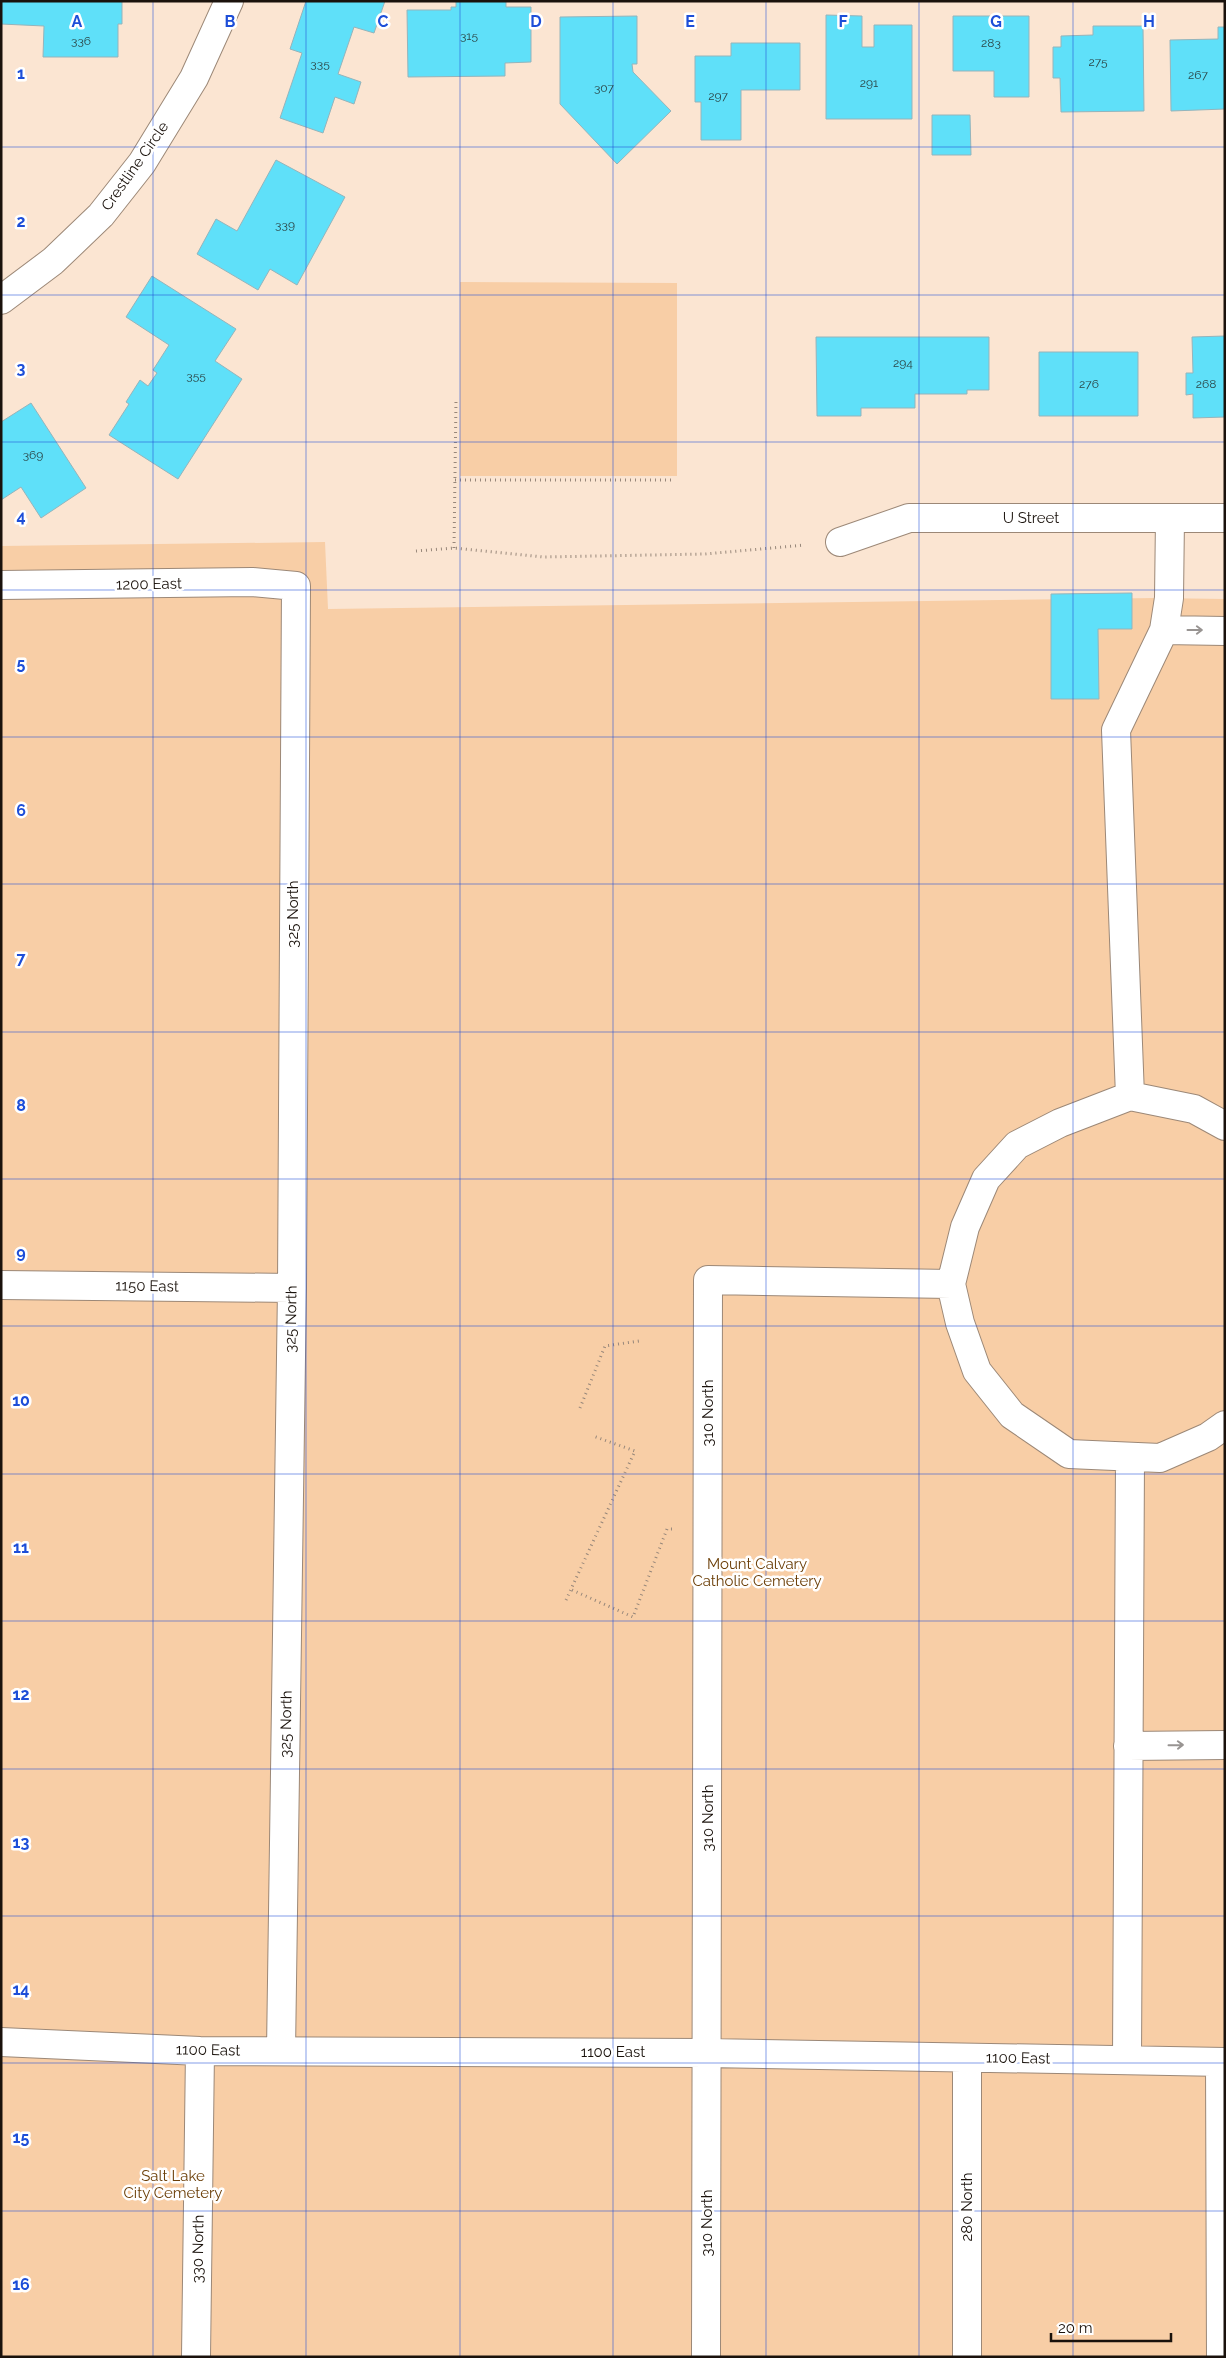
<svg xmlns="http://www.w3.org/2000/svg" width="1226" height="2358" viewBox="0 0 1226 2358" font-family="Raleway,sans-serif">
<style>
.green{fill:#f8cea6}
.building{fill:#5fe0f9;stroke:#95b4bb}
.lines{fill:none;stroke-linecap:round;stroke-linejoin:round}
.minor-casing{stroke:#9c8877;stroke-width:30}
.path{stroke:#97877a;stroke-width:3;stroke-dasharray:1 4;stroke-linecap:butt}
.minor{stroke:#fff;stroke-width:28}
.oneway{stroke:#989492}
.grid{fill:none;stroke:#1d4ed8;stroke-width:1;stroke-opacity:0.55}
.labels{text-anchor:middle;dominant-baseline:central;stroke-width:5;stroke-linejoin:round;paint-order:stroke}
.number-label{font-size:12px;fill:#2b4647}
.street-label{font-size:15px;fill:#1a120c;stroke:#fff}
.park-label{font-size:15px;fill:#6b3e07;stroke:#fff}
.grid-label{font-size:16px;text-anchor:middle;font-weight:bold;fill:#1d4ed8;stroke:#fff;stroke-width:5;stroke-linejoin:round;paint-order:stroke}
</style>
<rect width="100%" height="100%" fill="#fbe5d2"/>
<path class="green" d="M 460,282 L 677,283 L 677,476 L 460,476 Z
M 325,542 L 328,609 L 1156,598 L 1225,599 L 1225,2357 L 1,2357 L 1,546 Z"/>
<path class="building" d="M 1,1 L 122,1 L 122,24 L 118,24 L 118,57 L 43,57 L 44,26 L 1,24 Z
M 306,1 L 385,1 L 374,33 L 354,27 L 338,74 L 361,82 L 354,104 L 335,97 L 323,133 L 280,118 L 302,53 L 290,49 Z
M 456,1 L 506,1 L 506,7 L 531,7 L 531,62 L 505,63 L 505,76 L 408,77 L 407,10 L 451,10 L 451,7 L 456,7 Z
M 826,15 L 862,16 L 862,47 L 874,47 L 874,25 L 912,25 L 912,119 L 826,119 Z
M 637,16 L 637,64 L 632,64 L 633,72 L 671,111 L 617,164 L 560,104 L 560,17 Z
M 953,16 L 1029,16 L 1029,97 L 994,97 L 994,71 L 953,71 Z
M 1093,26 L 1143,26 L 1144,111 L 1061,112 L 1060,78 L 1053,78 L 1053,47 L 1061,47 L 1061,36 L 1093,35 Z
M 1218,27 L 1225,27 L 1225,109 L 1171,111 L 1170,40 L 1218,39 Z
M 731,43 L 800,43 L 800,90 L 741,90 L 741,140 L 701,140 L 701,102 L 695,102 L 695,56 L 731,56 Z
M 932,115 L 970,115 L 971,155 L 932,155 Z
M 276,160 L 345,197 L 297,285 L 270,269 L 258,290 L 197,254 L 216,219 L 237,231 Z
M 152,276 L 236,329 L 215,361 L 242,379 L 178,479 L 109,435 L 129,404 L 126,402 L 140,380 L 148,386 L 157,373 L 153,370 L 169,345 L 126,317 Z
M 1225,336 L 1225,417 L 1193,418 L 1193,394 L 1186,395 L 1186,373 L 1193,373 L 1192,337 Z
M 816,337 L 989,337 L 989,390 L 967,390 L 967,394 L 915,394 L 915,408 L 861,408 L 861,416 L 817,416 Z
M 1039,352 L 1138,352 L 1138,416 L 1039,416 Z
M 31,403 L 86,488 L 41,518 L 21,487 L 1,500 L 1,422 Z
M 1132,593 L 1132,629 L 1098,629 L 1099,699 L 1051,699 L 1051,594 Z"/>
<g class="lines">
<g class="minor-casing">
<path id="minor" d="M 1,300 L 53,261 L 101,215 L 142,163 L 194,78 L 229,1
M 840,542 L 909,518 L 1225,518
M 1,585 L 252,582 L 296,586 L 292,1288 L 281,2051
M 1164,630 L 1225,631
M 1130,1096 L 1116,730 L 1164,630 L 1169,598 L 1170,518
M 1225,1126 L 1194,1109 L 1130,1096 L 1060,1123 L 1017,1145 L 986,1179 L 965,1227 L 951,1284 L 960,1323 L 977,1371 L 1012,1415 L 1069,1454 L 1160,1458 L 1208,1437 L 1225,1425
M 1,1285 L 292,1288
M 1128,1746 L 1225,1745
M 1,2042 L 200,2051 L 707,2053 L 1225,2062
M 1127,2059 L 1130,1458
M 1220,2062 L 1221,2357
M 196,2357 L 200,2051
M 706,2357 L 708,1280 L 951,1284
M 967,2357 L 967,2058"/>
</g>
<path class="path" d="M 455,480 L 675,480
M 454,548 L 456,399
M 416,551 L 454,548 L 543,557 L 705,554 L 805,545
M 580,1408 L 605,1346 L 639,1341
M 572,1590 L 633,1617 L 667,1529 L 673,1529
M 566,1600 L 635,1451 L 593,1436"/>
<use href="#minor" class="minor"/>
</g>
<defs><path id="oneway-shaft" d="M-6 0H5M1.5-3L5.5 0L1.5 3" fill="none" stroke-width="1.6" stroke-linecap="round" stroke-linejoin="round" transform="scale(1.25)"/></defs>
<g class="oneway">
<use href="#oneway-shaft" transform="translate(1195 630)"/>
<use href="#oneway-shaft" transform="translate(1176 1745) rotate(-1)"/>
</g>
<path class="grid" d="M 153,1 L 153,2357M 306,1 L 306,2357M 460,1 L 460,2357M 613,1 L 613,2357M 766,1 L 766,2357M 919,1 L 919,2357M 1073,1 L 1073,2357M 1,147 L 1225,147M 1,295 L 1225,295M 1,442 L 1225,442M 1,590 L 1225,590M 1,737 L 1225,737M 1,884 L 1225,884M 1,1032 L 1225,1032M 1,1179 L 1225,1179M 1,1326 L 1225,1326M 1,1474 L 1225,1474M 1,1621 L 1225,1621M 1,1769 L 1225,1769M 1,1916 L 1225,1916M 1,2063 L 1225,2063M 1,2211 L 1225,2211"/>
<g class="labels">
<g class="number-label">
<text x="469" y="36">315</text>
<text x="81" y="41">336</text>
<text x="991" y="43">283</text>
<text x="1098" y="62">275</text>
<text x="320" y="64">335</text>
<text x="1198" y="75">267</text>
<text x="869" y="83">291</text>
<text x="604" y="88">307</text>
<text x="718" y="96">297</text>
<text x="285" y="225">339</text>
<text x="903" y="363">294</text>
<text x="196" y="376">355</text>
<text x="1089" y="384">276</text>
<text x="1206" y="384">268</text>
<text x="33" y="455">369</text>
</g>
<g class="street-label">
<text transform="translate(135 166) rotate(-55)">Crestline Circle</text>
<text x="1031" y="518">U Street</text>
<text transform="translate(149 584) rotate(-1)">1200 East</text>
<text transform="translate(293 914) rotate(-90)">325 North</text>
<text transform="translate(147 1286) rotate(1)">1150 East</text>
<text transform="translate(291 1319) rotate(-89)">325 North</text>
<text transform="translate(708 1413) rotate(-90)">310 North</text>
<text transform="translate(286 1724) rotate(-89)">325 North</text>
<text transform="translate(708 1818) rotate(-90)">310 North</text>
<text transform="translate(208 2050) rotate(1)">1100 East</text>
<text x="613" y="2052">1100 East</text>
<text transform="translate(1018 2058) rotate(1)">1100 East</text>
<text transform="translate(967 2207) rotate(-90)">280 North</text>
<text transform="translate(707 2223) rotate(-90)">310 North</text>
<text transform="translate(198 2249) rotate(-89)">330 North</text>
</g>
<g class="park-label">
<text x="757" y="1564">Mount Calvary<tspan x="757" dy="17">Catholic Cemetery</tspan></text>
<text x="173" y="2176">Salt Lake<tspan x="173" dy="17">City Cemetery</tspan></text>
</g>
</g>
<g class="grid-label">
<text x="77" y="27">A</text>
<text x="230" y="27">B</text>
<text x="383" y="27">C</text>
<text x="536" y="27">D</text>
<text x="690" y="27">E</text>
<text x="843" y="27">F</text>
<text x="996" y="27">G</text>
<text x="1149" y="27">H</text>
<text x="21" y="79">1</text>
<text x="21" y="227">2</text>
<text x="21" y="374">3</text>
<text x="21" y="522">4</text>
<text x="21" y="669">5</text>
<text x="21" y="816">6</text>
<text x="21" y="964">7</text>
<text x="21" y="1111">8</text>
<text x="21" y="1258">9</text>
<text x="21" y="1406">10</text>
<text x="21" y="1553">11</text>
<text x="21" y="1700">12</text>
<text x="21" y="1848">13</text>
<text x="21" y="1995">14</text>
<text x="21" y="2143">15</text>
<text x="21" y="2290">16</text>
</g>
<rect width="1226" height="2358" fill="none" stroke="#1a120c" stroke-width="5"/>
<path d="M1051 2333v8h120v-8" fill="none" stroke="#1a120c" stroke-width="2.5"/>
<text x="1058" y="2333" font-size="15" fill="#1a120c" stroke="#ffffff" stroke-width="4" paint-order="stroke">20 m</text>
</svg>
